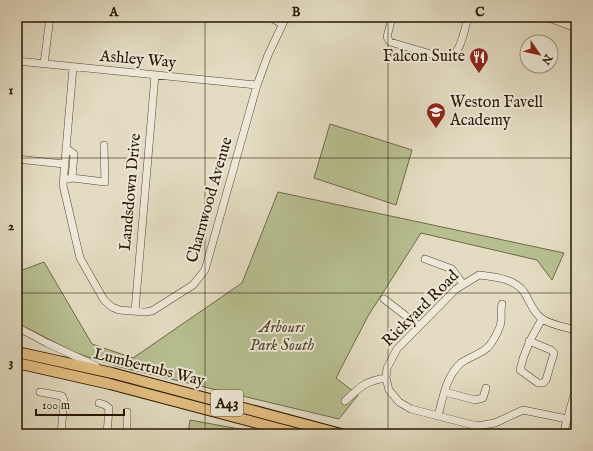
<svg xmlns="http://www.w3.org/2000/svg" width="593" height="451" viewBox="0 0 593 451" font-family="'IM FELL English',serif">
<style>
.green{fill:#b7bf90;stroke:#6f6a48}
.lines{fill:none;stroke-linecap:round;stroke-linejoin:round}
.minor-casing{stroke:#564830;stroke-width:8}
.highway-casing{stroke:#271600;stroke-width:12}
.minor{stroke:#ede8d7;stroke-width:7}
.highway{stroke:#e2be81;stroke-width:10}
.grid{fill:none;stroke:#271600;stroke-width:1;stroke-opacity:0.55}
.labels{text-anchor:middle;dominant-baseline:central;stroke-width:4;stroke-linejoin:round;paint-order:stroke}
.shield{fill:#ede8d7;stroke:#625540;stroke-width:1}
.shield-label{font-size:15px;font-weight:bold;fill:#271600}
.poi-label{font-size:16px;fill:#271600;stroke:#ede8d7;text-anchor:end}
.street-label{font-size:16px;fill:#271600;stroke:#ede8d7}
.park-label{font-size:16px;font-style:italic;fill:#52492b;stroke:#ede8d7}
.neatline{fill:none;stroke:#271600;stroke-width:1.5}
.grid-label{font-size:13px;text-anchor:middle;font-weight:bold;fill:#271600}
</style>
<rect width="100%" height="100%" fill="#e3dcc2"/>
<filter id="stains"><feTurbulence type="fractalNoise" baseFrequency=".005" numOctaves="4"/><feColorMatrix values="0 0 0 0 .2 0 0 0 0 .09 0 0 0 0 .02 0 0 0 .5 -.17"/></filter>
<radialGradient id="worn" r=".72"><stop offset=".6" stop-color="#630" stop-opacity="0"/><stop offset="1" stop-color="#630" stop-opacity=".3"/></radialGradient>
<path class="green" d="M 330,124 L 412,150 L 396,205 L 314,178 Z
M 278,192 L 564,253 L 552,280 L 537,260 L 421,233 L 368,316 L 336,378 L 358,395 L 339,419 L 116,366 L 76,353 L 17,323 L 17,272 L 44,262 L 92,344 L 133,358 L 242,283 Z
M 190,420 L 267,434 L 188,434 Z"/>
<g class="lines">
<g class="minor-casing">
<path id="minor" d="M 270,17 L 282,24
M 392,17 L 387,37 L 390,42 L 448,59 C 460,57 465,28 468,17
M 546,17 L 576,28
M 17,61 L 257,85
M 44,64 L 50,17
M 73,67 L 63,185 L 80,258 L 104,300 L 112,307 L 119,310 L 145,312 L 152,311 L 193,285 L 205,270 L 257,85 L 268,55 L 286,17
M 66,148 L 74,154 L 72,178 L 68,179
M 17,159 L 64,164
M 72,178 L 105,182 L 104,145
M 425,259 L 452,269 L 463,284
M 384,299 L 419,326
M 135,311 L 155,75
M 17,327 L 47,343 L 96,366
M 529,341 L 551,350 L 554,353 L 546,380 L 543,383 L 538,383 L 520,370 C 524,351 532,336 542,319
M 40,392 L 62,396 L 64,400 L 61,434
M 445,392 L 475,400 L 483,398 L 486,388
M 345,401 C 360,387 365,381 386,378
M 99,403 L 105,405 L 109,408 L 107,434
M 127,412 L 127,434
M 438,416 C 443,398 446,376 461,363 C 470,356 483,354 490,345 C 494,339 500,329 501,322 C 502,315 500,311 502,304
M 567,419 L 523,410 L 495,423 L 477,426 L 411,409 L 399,402 L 389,390 L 386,378 L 387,368 L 397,349 L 456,289 L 479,275 C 494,277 514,278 524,292 C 530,301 532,311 541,318 C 550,325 565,327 576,330
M 91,434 L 105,434
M 563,434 L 576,388"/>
</g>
<g class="highway-casing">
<path id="highway" d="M 17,352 L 112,373 L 341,434
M 17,363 L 110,384 L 299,434"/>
</g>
<use href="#minor" class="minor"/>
<use href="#highway" class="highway"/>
</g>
<path class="grid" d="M 205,17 L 205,434M 388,17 L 388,434M 17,158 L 576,158M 17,293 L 576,293"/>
<defs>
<g id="restaurant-pin" transform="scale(1)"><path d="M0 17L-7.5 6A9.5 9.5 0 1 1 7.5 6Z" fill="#8f2418" stroke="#ede8d7"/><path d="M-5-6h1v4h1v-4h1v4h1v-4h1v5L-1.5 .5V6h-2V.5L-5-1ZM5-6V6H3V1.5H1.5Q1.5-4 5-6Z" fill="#fff"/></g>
<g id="school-pin" transform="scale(1)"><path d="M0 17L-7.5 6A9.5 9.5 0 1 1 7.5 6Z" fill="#8f2418" stroke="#ede8d7"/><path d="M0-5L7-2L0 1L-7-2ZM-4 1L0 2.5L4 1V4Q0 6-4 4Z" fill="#fff"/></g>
</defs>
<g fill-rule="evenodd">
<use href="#restaurant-pin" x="479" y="57"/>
<use href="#school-pin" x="436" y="112"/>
</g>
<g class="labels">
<rect class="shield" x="211" y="390" width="32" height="26" rx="3"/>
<g class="shield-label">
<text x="227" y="403">A43</text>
</g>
<g class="poi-label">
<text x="465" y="57">Falcon Suite</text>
<text x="450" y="103" text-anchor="start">Weston Favell<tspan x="450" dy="18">Academy</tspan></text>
</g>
<g class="street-label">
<text transform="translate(138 60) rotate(5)">Ashley Way</text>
<text transform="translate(131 192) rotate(-85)">Landsdown Drive</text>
<text transform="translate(210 200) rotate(-74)">Charnwood Avenue</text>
<text transform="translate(421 309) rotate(-45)">Rickyard Road</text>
<text transform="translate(149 368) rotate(14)">Lumbertubs Way</text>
</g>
<g class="park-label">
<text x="282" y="328">Arbours<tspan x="282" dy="18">Park South</tspan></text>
</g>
</g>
<rect width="593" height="451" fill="none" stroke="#e3dcc2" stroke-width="44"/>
<g transform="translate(539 54) rotate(124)"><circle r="19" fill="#ede8d7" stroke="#9e9481"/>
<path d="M0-3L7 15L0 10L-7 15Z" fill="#8f2418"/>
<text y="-6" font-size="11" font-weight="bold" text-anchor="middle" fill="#271600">N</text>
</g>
<path d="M36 409v6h88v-6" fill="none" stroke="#271600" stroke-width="2"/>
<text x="42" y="409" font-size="12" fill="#271600" stroke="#ede8d7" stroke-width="3" paint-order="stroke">100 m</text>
<rect x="22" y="22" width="549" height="407" class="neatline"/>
<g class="grid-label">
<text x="114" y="16">A</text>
<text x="296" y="16">B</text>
<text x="480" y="16">C</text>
<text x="11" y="94">1</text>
<text x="11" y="230">2</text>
<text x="11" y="366">3</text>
</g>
<rect width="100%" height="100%" filter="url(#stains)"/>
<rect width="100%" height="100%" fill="url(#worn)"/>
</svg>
